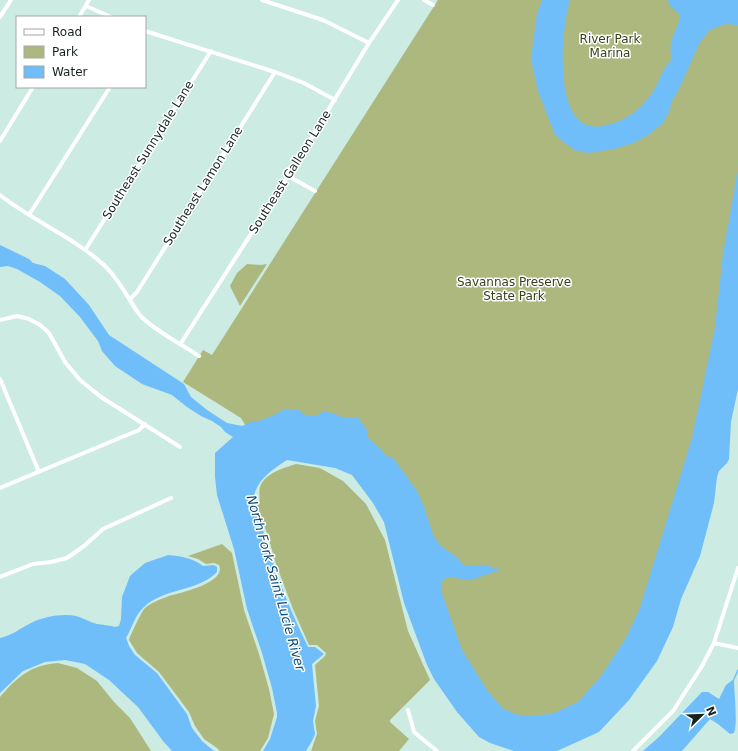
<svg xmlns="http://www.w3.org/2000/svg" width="738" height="751" viewBox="0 0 738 751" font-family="'DejaVu Sans',sans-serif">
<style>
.green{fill:#acb87e}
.water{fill:#6fbefa}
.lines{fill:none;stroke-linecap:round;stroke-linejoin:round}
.stream{stroke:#6fbefa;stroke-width:1.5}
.street{stroke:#fff;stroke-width:4}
.labels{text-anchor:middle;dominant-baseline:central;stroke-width:3;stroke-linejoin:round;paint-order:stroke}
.park-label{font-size:12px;fill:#383f19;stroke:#fff}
.street-label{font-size:12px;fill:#16221f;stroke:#fff}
.water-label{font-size:13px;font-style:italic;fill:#0d4a71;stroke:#fff}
</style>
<rect width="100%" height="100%" fill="#cbebe3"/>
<path class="green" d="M 438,0 L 738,0 L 738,285 L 644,657 L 557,728 L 489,715 L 362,448 L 253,438 L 241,418 L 183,382 L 203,350 L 212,355 Z
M 247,264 L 261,265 L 267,264 L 240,306 L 230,286 L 237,273 Z
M 296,464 L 320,468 L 343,481 L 366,504 L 385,540 L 408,631 L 430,680 L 390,720 L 390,722 L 409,739 L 399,751 L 311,751 L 317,734 L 315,721 L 319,706 L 315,665 L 325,656 L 326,653 L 317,645 L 309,645 L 293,609 L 276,564 L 267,533 L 257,505 C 262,499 258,494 260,487 C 265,473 284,468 296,464 Z
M 222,544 L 232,553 L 244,610 L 259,654 L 269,689 L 274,714 L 268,738 L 260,751 L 220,751 L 217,748 L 204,739 L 195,726 L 189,712 L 159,672 L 137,653 L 129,640 C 130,636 141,613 144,609 C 150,603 161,599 169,596 C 180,593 227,583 219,565 L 214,563 L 206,564 L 198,559 L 188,556 Z
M 58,663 L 77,668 L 97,681 L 114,702 L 130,718 L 151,751 L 0,751 L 0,697 C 17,677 31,665 58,663 Z"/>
<path class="water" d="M 542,0 L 570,0 C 561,29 550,142 607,125 C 616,123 625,119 632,114 C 639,109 646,101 651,95 C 659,84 661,70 671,60 C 671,55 670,49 671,43 C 673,33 679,26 680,15 L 670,6 L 668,0 L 738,0 L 738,25 L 725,24 L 710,30 L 700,42 L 680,87 L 672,101 L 669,112 L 663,123 L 647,136 L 633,143 L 614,149 L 588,153 L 574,150 L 555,135 L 538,91 L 531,59 L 537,14 Z
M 738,169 L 738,389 L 731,422 L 729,459 L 727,463 L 719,471 L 717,477 L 714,503 L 700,556 L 681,599 L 673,627 L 657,661 L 629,700 L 599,732 L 557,751 L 514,751 L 490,743 L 479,737 L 457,712 L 434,679 L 427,665 L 404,603 L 384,522 L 373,503 L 352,475 L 335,468 L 287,460 C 275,468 260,477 255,492 C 250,505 260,520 264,533 C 268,543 270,554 274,565 C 283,593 295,620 308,647 L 315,647 L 324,654 L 312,664 L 316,706 L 313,721 L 315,734 L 312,741 L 306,751 L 263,751 L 270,739 L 277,717 L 277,713 L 272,688 L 262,653 L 247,609 L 234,549 L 217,495 L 215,477 L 215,453 L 233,437 L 225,432 L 221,427 L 212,421 L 201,416 L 187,407 L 172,395 L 142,384 L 115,366 L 102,351 L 98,341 L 80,317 L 60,296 L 40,282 L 17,269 L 8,266 L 0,267 L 0,245 L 29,259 L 33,263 L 45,266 L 65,279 L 89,305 L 109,335 L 184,384 L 191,397 L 207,410 L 227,423 L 242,426 L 251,422 L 256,422 L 272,416 L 285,409 L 299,410 L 305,415 L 318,415 L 324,411 L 338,415 L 343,418 L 358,417 L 368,432 L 368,438 L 382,450 L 385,455 L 394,459 L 417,491 L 424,507 L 434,537 L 441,546 L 459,559 L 461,563 L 466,566 L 488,565 L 495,569 L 498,568 L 500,570 L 471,580 L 447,577 L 442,582 L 442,593 L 462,650 L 487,690 L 503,709 L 521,716 L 552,714 L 578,702 L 601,676 L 626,638 L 640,608 L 692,438 L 715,328 L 723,254 Z
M 168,555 C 180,556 193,558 203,566 L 214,565 L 217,567 L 217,572 C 198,592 162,588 143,608 C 135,615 132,628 126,638 L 129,646 L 135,655 L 157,673 L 187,714 L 192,728 L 202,741 L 214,751 L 172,751 L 163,741 L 138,707 L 109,680 L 85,664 L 65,660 L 45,662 L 23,671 L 0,693 L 0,638 C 13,635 19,629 31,623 C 43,617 62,613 76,616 C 83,618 90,622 97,624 C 103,625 108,625 115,627 L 119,626 L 121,619 L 122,597 L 130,576 L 145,563 Z
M 734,679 C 734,693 738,723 734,733 L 730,734 L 718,724 L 710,719 L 682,751 L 643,751 L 659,737 L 702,692 L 708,692 L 719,699 L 726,685 Z"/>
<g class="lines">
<path class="stream" d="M 734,679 L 738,670"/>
<path class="street" d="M 262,0 L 323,20 L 369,43
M 424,0 L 433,5
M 86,6 L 111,17
M 0,17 L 11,0
M 79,17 L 89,0
M 145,31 L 275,72 L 304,83 L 335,100
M 0,141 L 33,87
M 288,176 L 315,191
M 0,195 C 33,221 73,237 104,265 C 119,279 127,297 139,314 C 150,328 183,345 199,356
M 29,215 L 110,87
M 85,250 L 211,51
M 130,299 L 137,292 L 275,72
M 0,320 L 17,316 L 29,319 L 40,325 L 49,333 L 65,362 L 80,380 L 101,397 L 180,447
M 181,343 L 288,176 L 369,43 L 398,0
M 0,379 L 39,472
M 0,488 L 139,430 L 145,424
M 0,577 L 33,564 L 51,562 L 67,558 L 84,546 L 103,529 L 171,498
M 714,643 L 738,648
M 408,710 L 414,732 L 437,751
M 633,751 L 673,711 L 702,666 L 714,643 L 738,568"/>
</g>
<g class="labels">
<g class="park-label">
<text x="610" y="39">River Park<tspan x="610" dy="14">Marina</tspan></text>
<text x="514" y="282">Savannas Preserve<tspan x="514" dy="14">State Park</tspan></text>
</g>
<g class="street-label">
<text transform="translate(148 150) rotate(-58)">Southeast Sunnydale Lane</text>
<text transform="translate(290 172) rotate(-58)">Southeast Galleon Lane</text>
<text transform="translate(203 186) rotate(-58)">Southeast Lamon Lane</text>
</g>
<g class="water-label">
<text transform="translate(276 583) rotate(74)">North Fork Saint Lucie River</text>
</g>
</g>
<rect x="16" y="16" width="130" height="72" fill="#ffffff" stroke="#a2a7a5"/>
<rect x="24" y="29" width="20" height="6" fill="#ffffff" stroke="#a2a7a5"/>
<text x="52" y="36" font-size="12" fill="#16221f">Road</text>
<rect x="24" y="46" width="20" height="12" fill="#acb87e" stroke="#a2a7a5"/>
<text x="52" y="56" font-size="12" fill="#16221f">Park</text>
<rect x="24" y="66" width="20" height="12" fill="#6fbefa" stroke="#a2a7a5"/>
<text x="52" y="76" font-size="12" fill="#16221f">Water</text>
<g transform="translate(702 715) rotate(67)" stroke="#ffffff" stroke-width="3" paint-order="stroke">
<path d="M0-3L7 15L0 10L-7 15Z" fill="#16221f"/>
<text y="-6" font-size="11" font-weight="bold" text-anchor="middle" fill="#16221f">N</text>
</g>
</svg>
